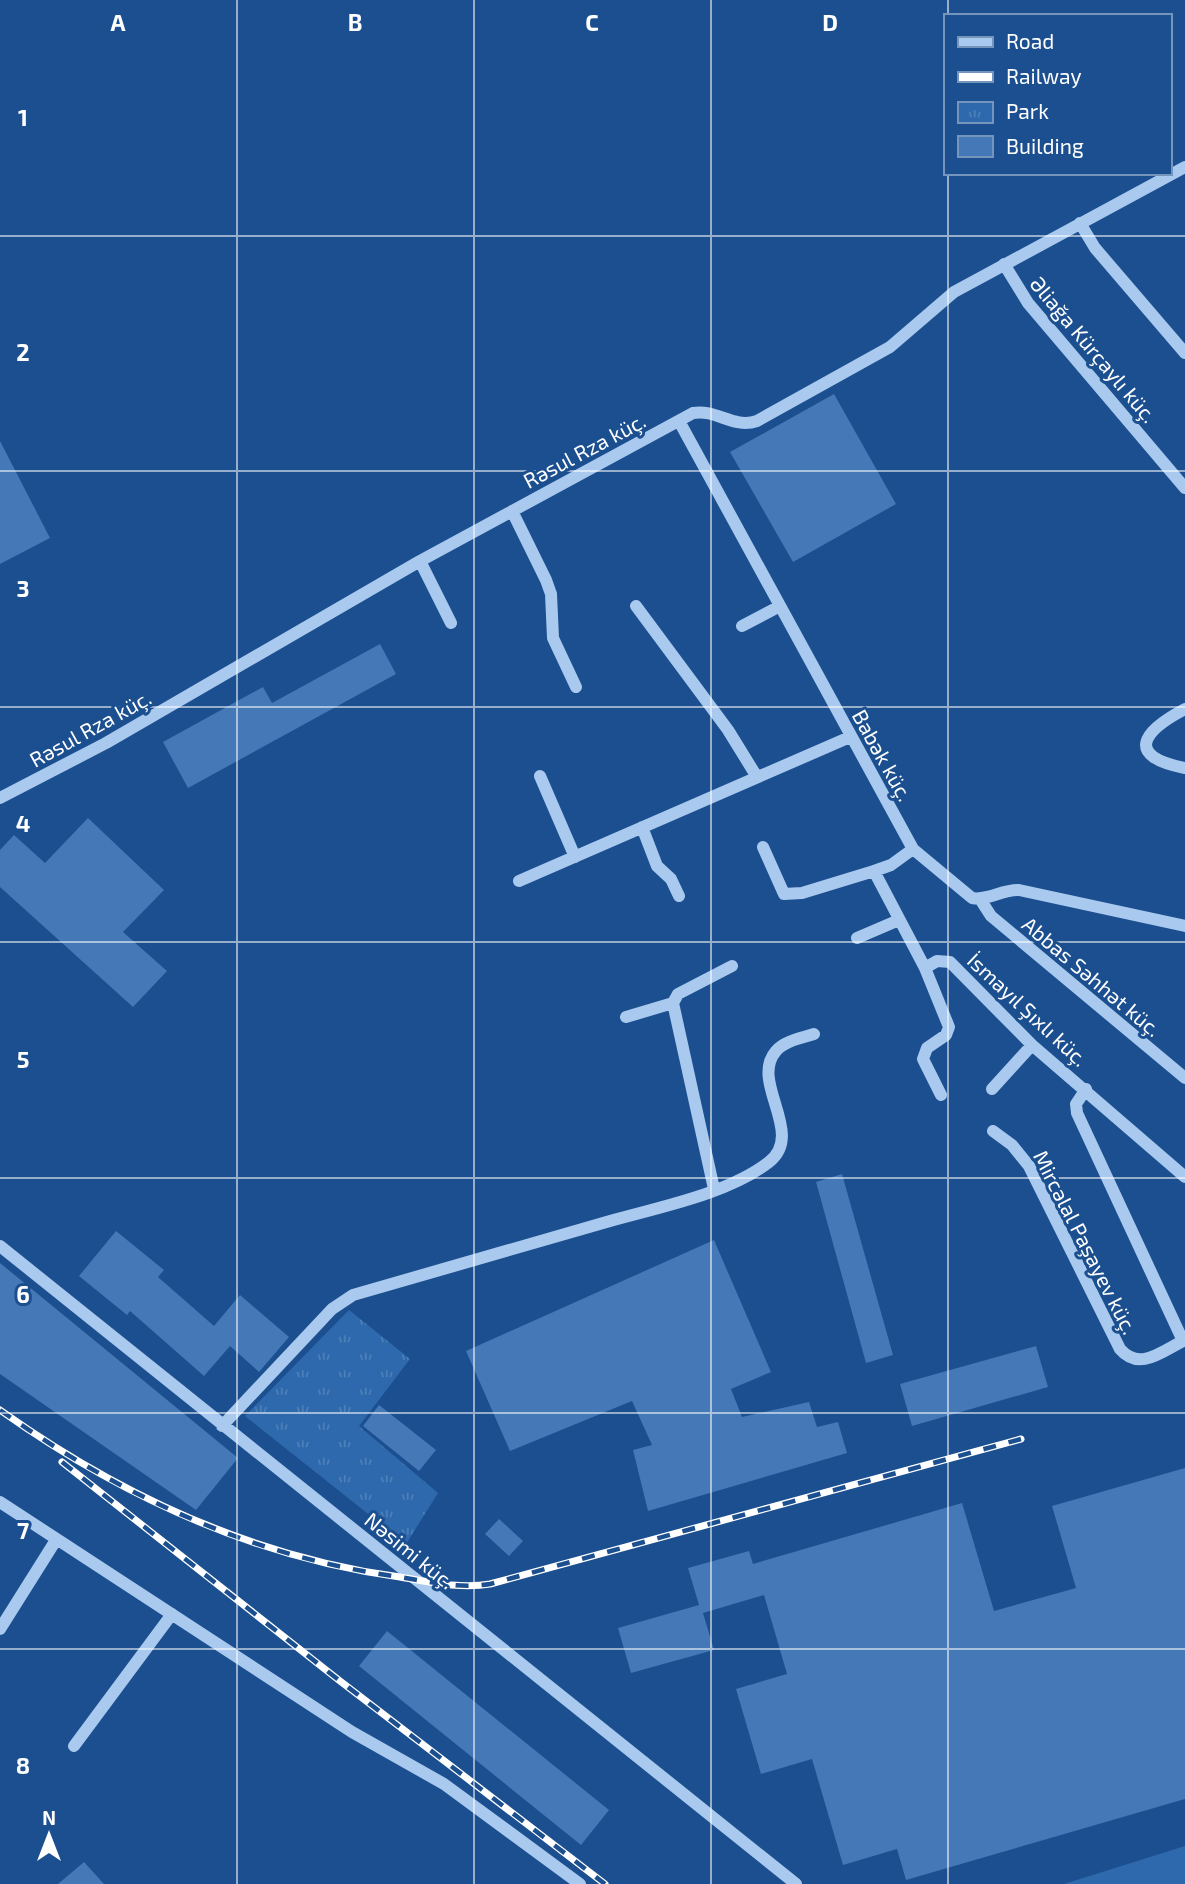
<svg xmlns="http://www.w3.org/2000/svg" width="1185" height="1884" viewBox="0 0 1185 1884" font-family="'Exo 2',sans-serif">
<style>
.grass{fill:#2e69ad}
.park{fill:url(#park-tufts)}
.building{fill:#4478b7}
.lines{fill:none;stroke-linecap:round;stroke-linejoin:round}
.minor{stroke:#a9c9ee;stroke-width:12}
.rail-casing{stroke:#fff;stroke-width:7}
.rail{stroke:#1b4f8f;stroke-width:4.5;stroke-dasharray:13;stroke-linecap:butt}
.grid{fill:none;stroke:#fff;stroke-width:2;stroke-opacity:0.55}
.labels{text-anchor:middle;dominant-baseline:central;stroke-width:6;stroke-linejoin:round;paint-order:stroke}
.street-label{font-size:21px;fill:#fff;stroke:#1b4f8f}
.grid-label{font-size:23px;text-anchor:middle;font-weight:bold;fill:#fff;stroke:#1b4f8f;stroke-width:6;stroke-linejoin:round;paint-order:stroke}
</style>
<defs>
<pattern id="park-tufts" width="24" height="20" patternUnits="userSpaceOnUse" patternTransform="scale(1.75)"><rect width="24" height="20" fill="#2e69ad"/><path d="M3 7l-1-3M5 7V3M7 7l1-3M15 17l-1-3M17 17v-4M19 17l1-3" fill="none" stroke="#4d80b9"/></pattern>
</defs>
<rect width="100%" height="100%" fill="#1b4f8f"/>
<path class="grass" d="M 1185,1846 L 1185,1884 L 1064,1884 Z"/>
<path class="park" d="M 349,1310 L 410,1359 L 359,1426 L 438,1493 L 406,1544 L 245,1416 Z"/>
<path class="building" d="M 834,394 L 896,504 L 793,562 L 730,452 Z
M 0,441 L 50,538 L 0,564 Z
M 380,644 L 396,674 L 188,788 L 163,742 L 263,687 L 272,703 Z
M 88,818 L 164,890 L 123,932 L 167,971 L 133,1007 L 0,887 L 0,850 L 14,835 L 45,863 Z
M 842,1174 L 893,1355 L 866,1363 L 816,1182 Z
M 116,1231 L 164,1270 L 158,1277 L 214,1326 L 240,1295 L 289,1337 L 259,1372 L 230,1346 L 204,1376 L 130,1311 L 127,1315 L 79,1276 Z
M 714,1240 L 771,1372 L 731,1389 L 742,1417 L 809,1402 L 817,1427 L 838,1422 L 847,1453 L 648,1511 L 633,1450 L 652,1445 L 632,1401 L 510,1451 L 466,1351 Z
M 0,1263 L 238,1458 L 196,1510 L 0,1374 Z
M 1036,1346 L 1048,1387 L 912,1426 L 900,1384 Z
M 379,1405 L 436,1450 L 419,1471 L 363,1426 Z
M 1185,1468 L 1185,1799 L 906,1880 L 897,1849 L 843,1865 L 812,1759 L 761,1774 L 736,1689 L 787,1674 L 764,1595 L 703,1613 L 714,1650 L 631,1673 L 618,1628 L 699,1605 L 688,1568 L 749,1551 L 753,1564 L 962,1503 L 994,1611 L 1076,1588 L 1052,1506 Z
M 499,1519 L 523,1541 L 509,1556 L 485,1534 Z
M 387,1631 L 609,1810 L 581,1845 L 359,1666 Z
M 84,1862 L 104,1884 L 58,1884 Z"/>
<g class="lines">
<path class="minor" d="M 1080,223 L 1095,248 L 1185,353
M 1004,264 L 1028,303 L 1185,488
M 679,421 L 913,849 L 972,898 C 989,901 1002,889 1019,890 L 1185,926
M 512,511 L 546,580 L 551,594 L 553,638 L 576,687
M 420,561 L 451,623
M 636,606 L 728,730 L 757,777
M 742,626 L 780,606
M 1185,709 C 1143,731 1124,756 1185,768
M 540,776 L 575,857
M 0,798 L 106,743 L 420,561 L 693,413 C 717,409 733,429 757,421 L 890,347 L 954,292 L 1185,167
M 642,827 L 657,866 L 671,879 L 679,896
M 763,847 L 784,894 L 802,893 L 874,871
M 913,849 L 891,865 L 874,871 L 925,968 L 937,961 L 950,962 L 1032,1045 L 1185,1177
M 519,881 L 850,737
M 980,899 L 991,916 L 1185,1078
M 857,938 L 899,920
M 925,968 L 949,1027 L 946,1035 L 927,1048 L 923,1059 L 941,1095
M 626,1017 L 673,1003
M 992,1089 L 1032,1045
M 1086,1089 L 1076,1104 L 1077,1113 L 1183,1341
M 993,1131 L 1012,1145 L 1029,1166 L 1120,1349 C 1140,1372 1162,1351 1185,1340
M 714,1189 L 673,1003 L 678,994 L 732,966
M 0,1246 L 796,1884
M 222,1426 L 332,1309 L 353,1295 C 438,1271 524,1246 610,1221 C 659,1207 728,1194 769,1162 C 806,1133 749,1082 776,1051 C 784,1041 802,1038 814,1034
M 0,1502 L 352,1732 L 444,1784 L 580,1884
M 0,1629 L 56,1540
M 74,1746 L 172,1614"/>
<g class="rail-casing">
<path id="rail" d="M 0,1410 C 121,1496 252,1557 400,1577 C 430,1582 460,1589 490,1584 L 1021,1439
M 62,1462 L 340,1681 L 605,1884"/>
</g>
<use href="#rail" class="rail"/>
</g>
<path class="grid" d="M 237,0 L 237,1884M 474,0 L 474,1884M 711,0 L 711,1884M 948,0 L 948,16M 948,173 L 948,1884M 0,236 L 1185,236M 0,471 L 1185,471M 0,707 L 1185,707M 0,942 L 1185,942M 0,1178 L 1185,1178M 0,1413 L 1185,1413M 0,1649 L 1185,1649"/>
<g class="labels">
<g class="street-label">
<text transform="translate(1094 349) rotate(50)">Əliağa Kürçaylı küç.</text>
<text transform="translate(584 450) rotate(-28)">Rəsul Rza küç.</text>
<text transform="translate(90 728) rotate(-29)">Rəsul Rza küç.</text>
<text transform="translate(883 755) rotate(61)">Babək küç.</text>
<text transform="translate(1092 976) rotate(40)">Abbas Səhhət küç.</text>
<text transform="translate(1028 1009) rotate(43)">İsmayıl Şıxlı küç.</text>
<text transform="translate(1086 1242) rotate(63)">Mircəlal Paşayev küç.</text>
<text transform="translate(410 1550) rotate(39)">Nəsimi küç.</text>
</g>
</g>
<g class="grid-label">
<text x="118" y="31">A</text>
<text x="355" y="31">B</text>
<text x="592" y="31">C</text>
<text x="830" y="31">D</text>
<text x="23" y="126">1</text>
<text x="23" y="361">2</text>
<text x="23" y="597">3</text>
<text x="23" y="832">4</text>
<text x="23" y="1068">5</text>
<text x="23" y="1303">6</text>
<text x="23" y="1539">7</text>
<text x="23" y="1774">8</text>
</g>
<rect x="944" y="14" width="228" height="161" fill="#1b4f8f" stroke="#7695bc" stroke-width="2"/>
<rect x="958" y="37" width="35" height="10" fill="#a9c9ee" stroke="#7695bc" stroke-width="2"/>
<text x="1006" y="49" font-size="21" fill="#ffffff">Road</text>
<rect x="958" y="72" width="35" height="10" fill="#ffffff" stroke="#7695bc" stroke-width="2"/>
<text x="1006" y="84" font-size="21" fill="#ffffff">Railway</text>
<rect x="958" y="102" width="35" height="21" fill="url(#park-tufts)" stroke="#7695bc" stroke-width="2"/>
<text x="1006" y="119" font-size="21" fill="#ffffff">Park</text>
<rect x="958" y="136" width="35" height="21" fill="#4478b7" stroke="#7695bc" stroke-width="2"/>
<text x="1006" y="154" font-size="21" fill="#ffffff">Building</text>
<g transform="translate(49 1835)" stroke="#1b4f8f" stroke-width="5" paint-order="stroke">
<path d="M0-5L12 26L0 18L-12 26Z" fill="#ffffff"/>
<text y="-10" font-size="19" font-weight="bold" text-anchor="middle" fill="#ffffff">N</text>
</g>
</svg>
